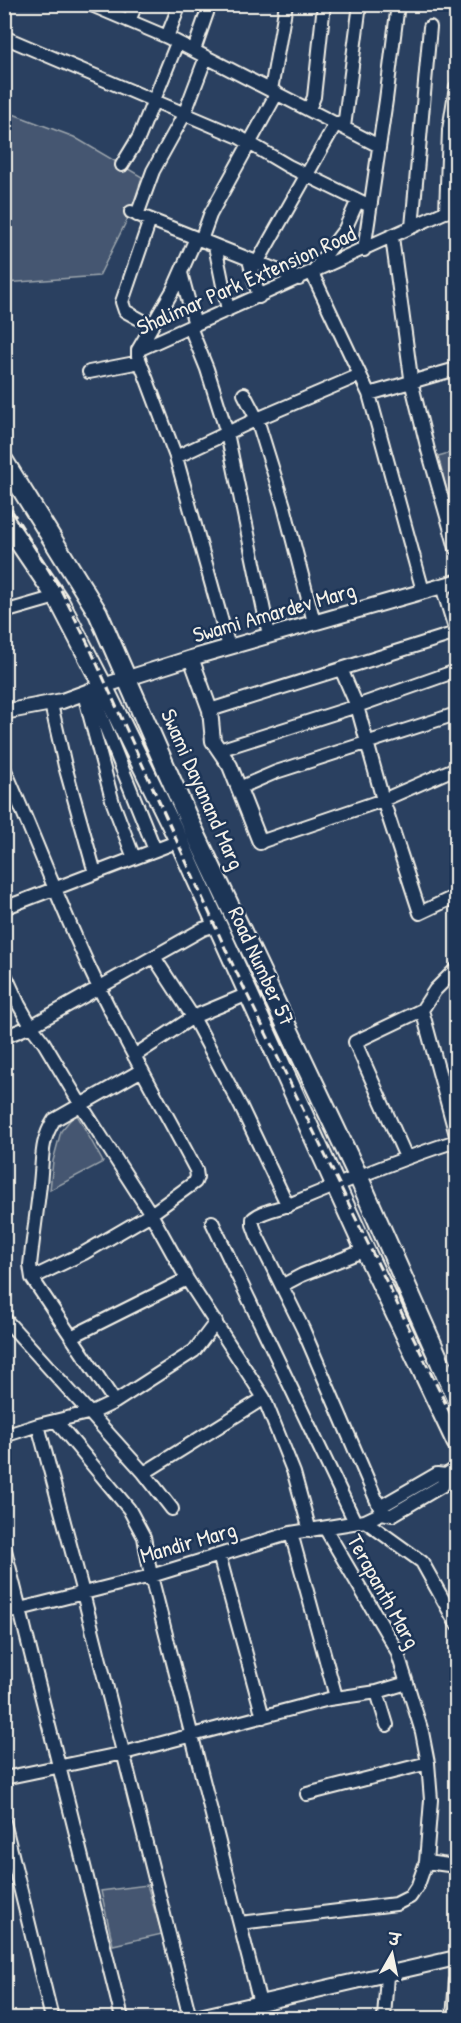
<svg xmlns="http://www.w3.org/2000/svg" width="461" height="2023" viewBox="0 0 461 2023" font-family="'Patrick Hand','Playpen Sans Deva',sans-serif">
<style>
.green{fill:#445771;stroke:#9ca4ac;stroke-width:1.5}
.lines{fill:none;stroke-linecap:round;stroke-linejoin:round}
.minor-casing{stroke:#f4f1e8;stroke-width:16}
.tertiary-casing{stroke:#f4f1e8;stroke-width:18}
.primary-casing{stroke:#f4f1e8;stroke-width:22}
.minor{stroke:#1d3557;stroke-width:12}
.tertiary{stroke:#1d3557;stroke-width:14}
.primary{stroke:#1d3557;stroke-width:18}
.rail{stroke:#f4f1e8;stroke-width:3;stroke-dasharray:9 4.5;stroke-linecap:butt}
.labels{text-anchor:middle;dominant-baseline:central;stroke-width:5;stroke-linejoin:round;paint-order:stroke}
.street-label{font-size:22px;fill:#f4f1e8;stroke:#1d3557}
</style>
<rect width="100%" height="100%" fill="#2a4060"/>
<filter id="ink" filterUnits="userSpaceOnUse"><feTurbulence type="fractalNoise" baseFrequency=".0167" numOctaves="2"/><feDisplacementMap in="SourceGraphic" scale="12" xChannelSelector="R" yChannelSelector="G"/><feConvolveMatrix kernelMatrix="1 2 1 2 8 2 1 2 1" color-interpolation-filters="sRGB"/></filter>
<g filter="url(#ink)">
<path class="green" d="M 5,111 L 74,137 L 142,177 L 131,212 L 99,276 L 5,283 Z
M 456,451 L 456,525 L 438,456 Z
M 76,1113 L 103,1162 L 50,1190 L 53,1161 L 61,1131 Z
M 147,1885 L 162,1934 L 113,1945 L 101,1891 Z"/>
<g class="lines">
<g class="minor-casing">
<path id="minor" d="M 89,4 L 167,37 L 379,146
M 129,21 L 136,4
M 4,37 L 239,137 L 288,166 L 370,206
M 167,37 L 180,4
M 194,50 L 210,4
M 271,90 L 286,4
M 309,109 L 314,97 L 324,4
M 344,127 L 360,4
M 122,165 L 139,137 L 177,43
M 358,200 L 345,229 L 312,273 L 369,394 L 423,591
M 131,212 L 299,279
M 446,212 L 449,130 L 456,87
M 137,215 L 153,171 L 184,115 L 206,57
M 150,220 L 122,302 L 125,311 L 152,326
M 412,227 L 430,27
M 392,237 L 412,385 L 428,450 L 456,548
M 201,240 L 210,215 L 277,93
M 215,246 L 228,310
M 364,250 L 386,100 L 398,4
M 249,260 L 259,297
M 257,263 L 336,123
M 181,273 L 195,325
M 190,327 L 207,369 L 227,433 L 269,635
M 138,350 L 173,290 L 196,238
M 89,372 L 140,362
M 244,394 L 257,419 L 284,506 L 314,622
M 369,394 L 456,369
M 176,457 L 257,419 L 360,375
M 442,586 L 456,632
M 4,612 L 56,597
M 229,647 L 176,457 L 138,356 L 138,350 L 456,207
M 341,669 L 357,706 L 383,800 L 420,913 L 456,896
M 91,691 L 155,850
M 84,694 L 113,803 L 134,858
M 51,704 L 65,766 L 95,873
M 210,710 L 456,633
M 219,750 L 357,706 L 456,671
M 4,768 C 34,835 59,903 90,969 C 122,1038 161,1103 196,1170 L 197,1177 L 195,1182 L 151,1214 L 84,1253 L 32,1278
M 239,788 L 276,772 L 456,714
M 260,842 L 383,800 L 456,768
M 4,908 L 179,841
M 154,957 L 193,1017 L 241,1107 L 288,1206
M 4,972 L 19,1005 L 31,1026 L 44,1043 L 81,1105 L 151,1214 L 187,1279 L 264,1398 L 294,1473 L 310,1531
M 422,1010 L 456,1135
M 4,1037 L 31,1026 L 203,929 L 216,925
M 134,1056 L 193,1017 L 248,994
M 406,1157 L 355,1042 L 422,1010 L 435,990 L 456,969
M 212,1222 L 355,1522
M 283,1285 L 302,1275 L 365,1250
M 4,1318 L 144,1473 L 172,1509
M 71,1337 L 187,1279
M 115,1402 L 32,1278 L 30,1265 C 33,1238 37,1211 40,1184 C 43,1158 40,1142 54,1120 L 142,1070
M 56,1421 L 129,1509 L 144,1537 L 151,1576 L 260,2003
M 38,1425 L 83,1593 L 190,2018
M 4,1436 L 38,1425 L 96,1411 L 115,1402 L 194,1351 L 216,1322
M 144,1473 L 264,1398
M 382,1513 L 303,1329 L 257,1236 L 253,1225 L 253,1219 C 263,1210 279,1209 291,1204 C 346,1181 400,1159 456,1141
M 382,1513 L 385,1504 L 437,1474 L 446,1475 L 456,1468
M 365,1521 L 422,1562 L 456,1623
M 291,1533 L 336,1697
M 4,1546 L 122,2018
M 219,1555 L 263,1717
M 4,1613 L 151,1576 L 291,1533 L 365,1521 L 382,1513 L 392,1515 L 443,1485 L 446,1475
M 377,1692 L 387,1725
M 4,1778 L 124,1753 L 329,1699 L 377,1692 L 407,1683
M 307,1794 L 428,1763
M 4,1822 L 52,2018
M 426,1862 L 456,1866
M 240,1923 L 396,1904 L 410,1897 L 418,1885 L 426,1862 L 431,1800 L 428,1763 L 422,1732 L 397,1651 L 325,1528
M 384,2018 L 387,1975
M 453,2018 L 456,1980"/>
</g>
<g class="tertiary-casing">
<path id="tertiary" d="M 191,658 L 210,710 L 213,741 L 230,766 L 260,842
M 4,712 L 62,701 L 103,686 L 191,658 L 456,582
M 195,2018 L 456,1958"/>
</g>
<g class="primary-casing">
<path id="primary" d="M 4,461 L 98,613 L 187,816 L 358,1176 L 456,1398
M 4,520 L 59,601 L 103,686 L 179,841 L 365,1250 L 456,1442"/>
</g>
<use href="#minor" class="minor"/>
<use href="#tertiary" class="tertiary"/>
<use href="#primary" class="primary"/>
<path class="rail" d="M 4,498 L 60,588 L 89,646 L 230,959 L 456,1425"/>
</g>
</g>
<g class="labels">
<g class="street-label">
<text transform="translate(246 280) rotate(-24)">Shalimar Park Extension Road</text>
<text transform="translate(274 612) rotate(-16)">Swami Amardev Marg</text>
<text transform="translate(203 789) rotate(66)">Swami Dayanand Marg</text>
<text transform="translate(262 966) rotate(65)">Road Number 57</text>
<text transform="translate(188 1542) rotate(-16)">Mandir Marg</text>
<text transform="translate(384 1591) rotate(61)">Terapanth Marg</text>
</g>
</g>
<rect width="461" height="2023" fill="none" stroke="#1d3557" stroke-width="24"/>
<rect x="12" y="12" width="437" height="1999" fill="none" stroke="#f4f1e8" stroke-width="2" filter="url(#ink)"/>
<g transform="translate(392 1954) rotate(9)" stroke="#1d3557" stroke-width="4.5" paint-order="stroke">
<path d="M0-4.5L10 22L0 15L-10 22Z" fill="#f4f1e8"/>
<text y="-9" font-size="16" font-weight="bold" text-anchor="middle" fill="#f4f1e8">उ</text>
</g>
</svg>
